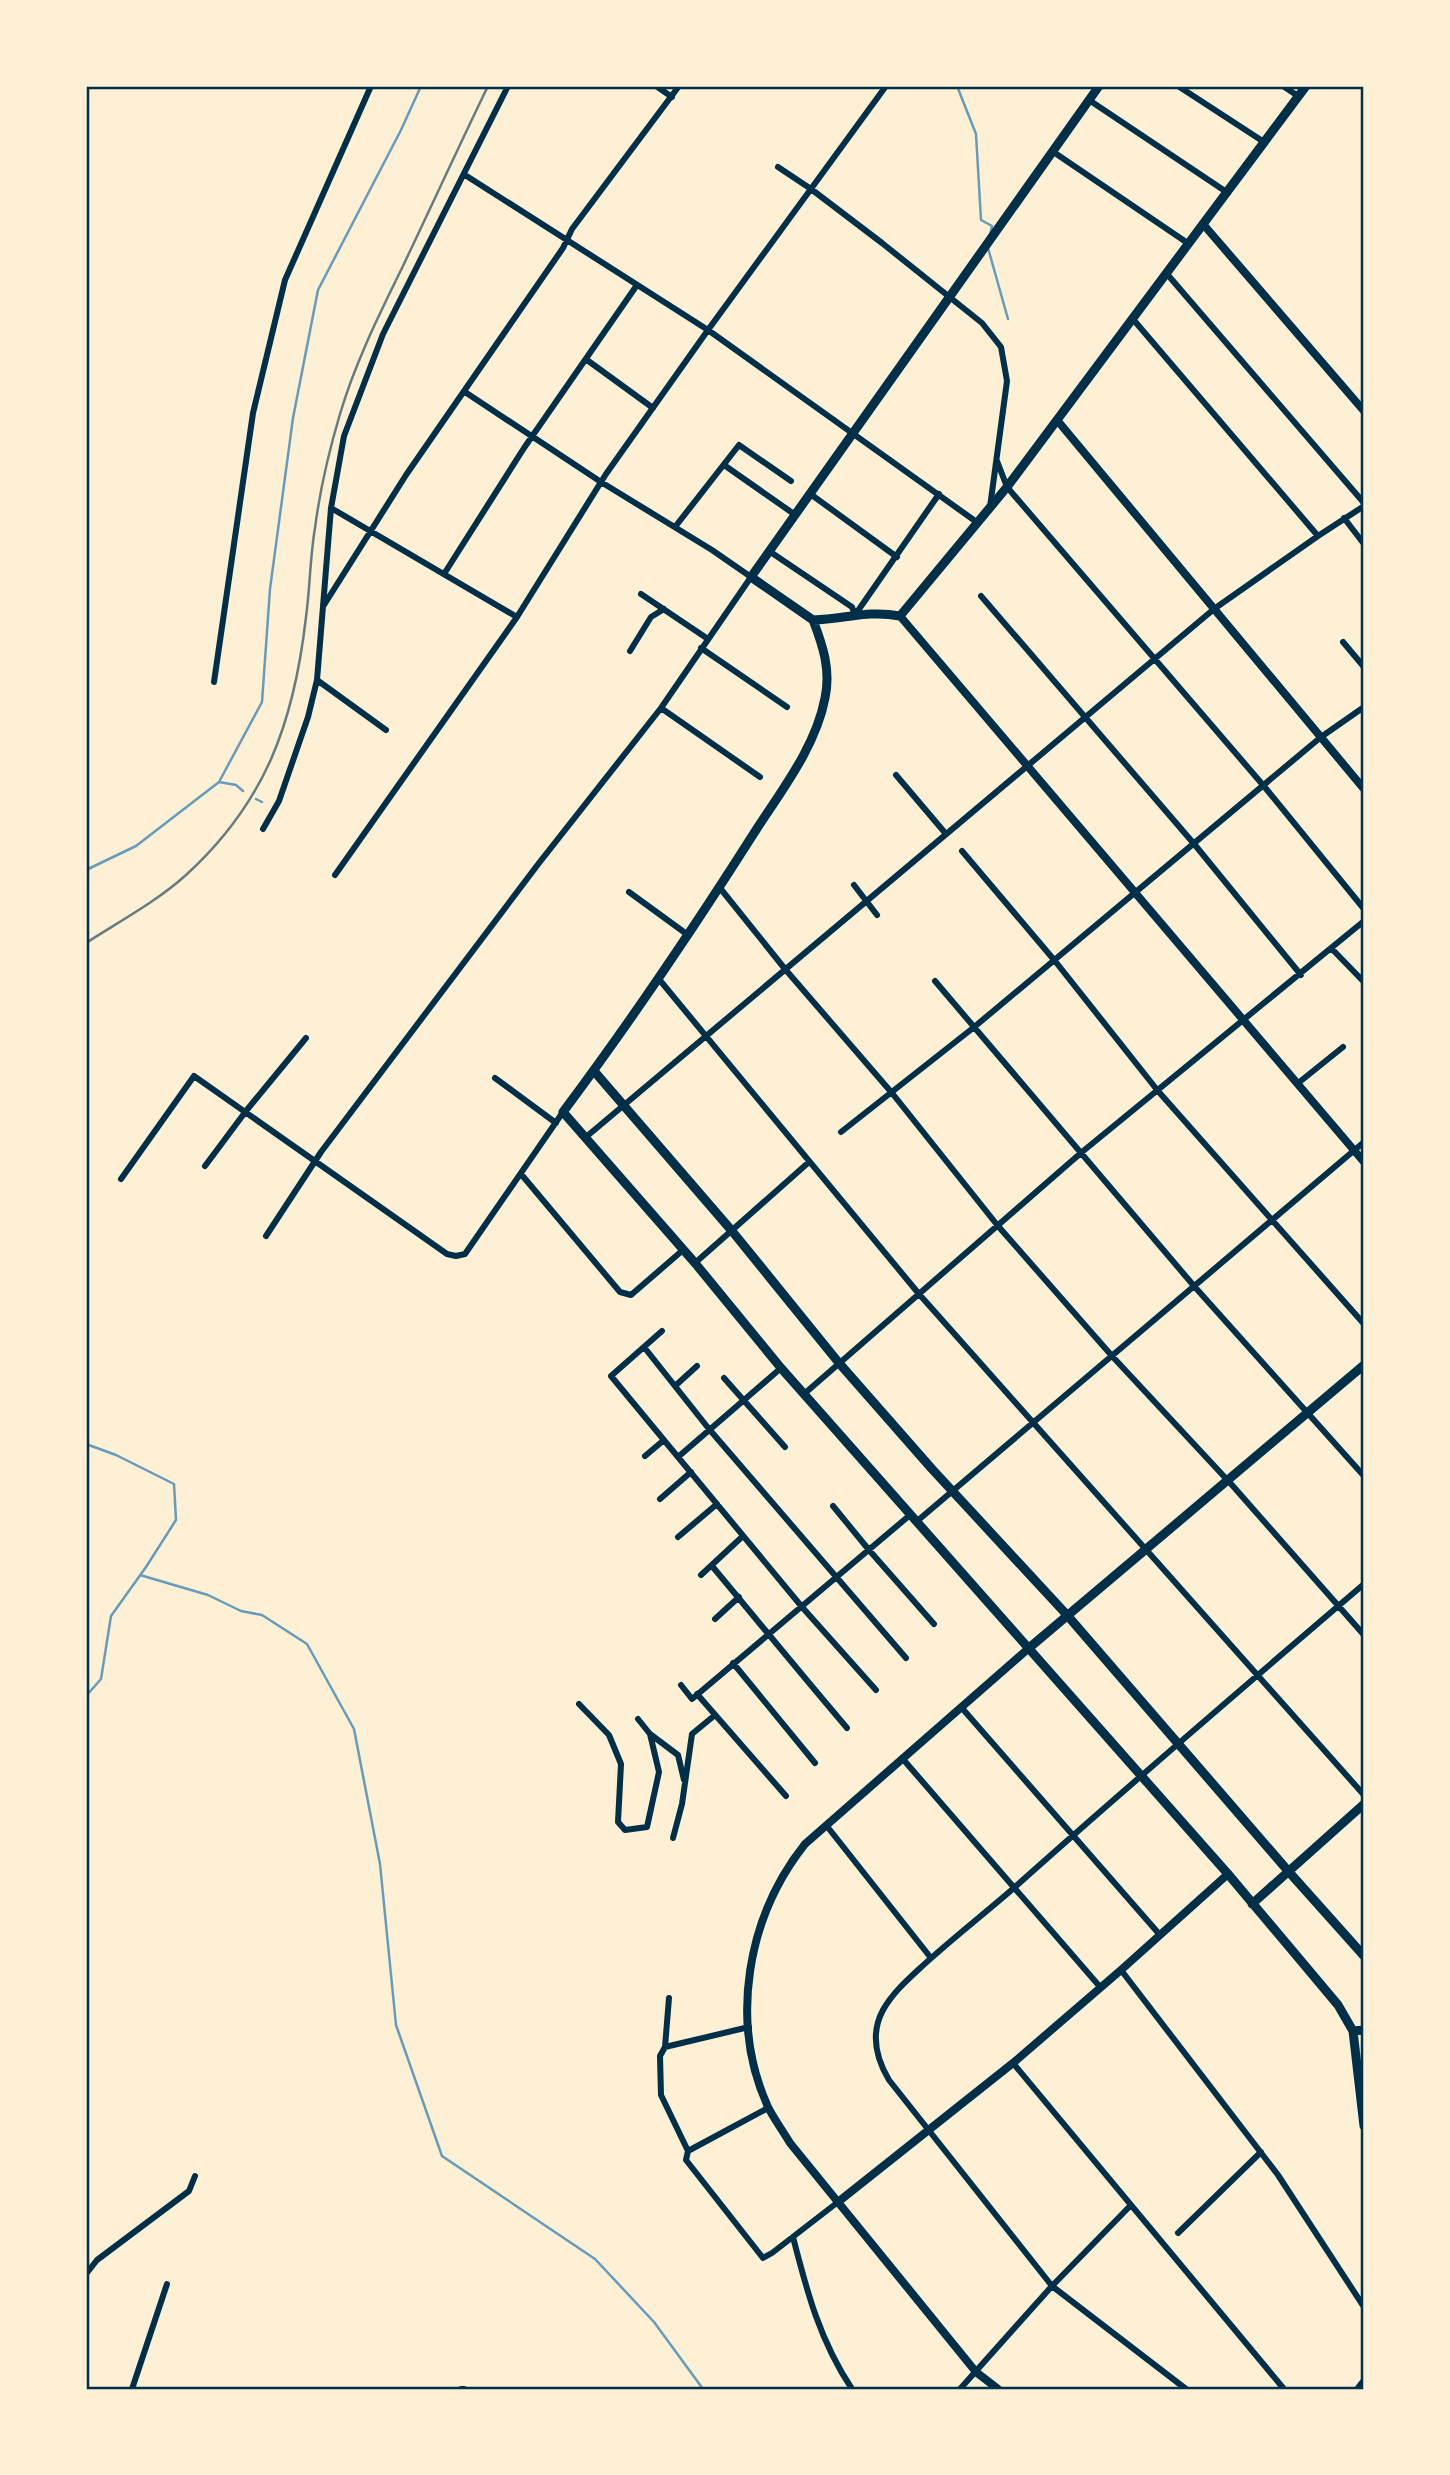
<svg xmlns="http://www.w3.org/2000/svg" width="1450" height="2475" viewBox="0 0 1450 2475" font-family="'DejaVu Sans',sans-serif">
<style>
.lines{fill:none;stroke-linecap:round;stroke-linejoin:round}
.stream{stroke:#669bbc;stroke-width:2.5}
.minor{stroke:#003049;stroke-width:6}
.tertiary{stroke:#003049;stroke-width:8}
.secondary{stroke:#003049;stroke-width:9}
.rail{stroke:#657d81;stroke-width:2.5}
.neatline{fill:none;stroke:#003049;stroke-width:2.5}
</style>
<rect width="100%" height="100%" fill="#fdf0d5"/>
<g class="lines">
<path class="stream" d="M 957,86 L 976,134 L 981,220 L 992,226 L 990,235
M 988,248 L 1008,319
M 219,782 L 236,785 L 243,791
M 256,799 L 262,802
M 86,870 L 136,846 L 219,782 L 262,702 L 270,589 L 293,418 L 318,290 L 401,130 L 421,86
M 86,1444 L 116,1455 L 174,1484 L 176,1520 L 146,1567 L 111,1616 L 101,1679 L 86,1696
M 140,1575 L 208,1595 L 241,1611 L 262,1615 L 307,1644 L 354,1729 L 380,1864 L 396,2025 L 442,2156 L 595,2259 L 654,2322 L 703,2389"/>
<path class="minor" d="M 656,86 L 672,97
M 1178,86 L 1264,142
M 1283,86 L 1298,96
M 1089,100 L 1228,193
M 1052,151 L 1189,244
M 778,167 L 811,189 L 882,243 L 982,323 L 1001,347 L 1007,381 L 990,507
M 465,175 L 708,330 L 978,523
M 1167,274 L 1364,503
M 1132,318 L 1318,536
M 587,360 L 653,408
M 997,461 L 1007,487 L 1263,785 L 1364,909
M 724,465 L 794,514
M 809,493 L 897,557
M 331,508 L 517,617
M 1344,518 L 1364,544
M 675,527 L 739,445 L 791,481
M 769,551 L 852,607 L 855,615 L 939,494
M 444,574 L 524,448 L 637,285
M 641,594 L 708,639
M 981,596 L 1195,845 L 1301,975
M 324,605 L 406,475 L 563,248 L 572,229 L 679,86
M 1343,642 L 1364,667
M 701,648 L 787,707
M 630,651 L 651,617 L 664,609
M 317,680 L 386,730
M 214,682 L 253,413 L 285,280 L 371,86
M 661,708 L 760,777
M 896,775 L 946,834
M 263,829 L 279,801 L 308,717 L 317,680 L 331,508 L 344,436 L 383,334 L 508,86
M 962,851 L 1055,961 L 1158,1091 L 1364,1324
M 335,875 L 517,617 L 606,474 L 708,330 L 886,86
M 854,885 L 877,915
M 720,888 L 785,969 L 892,1093 L 998,1226 L 1112,1356 L 1232,1485 L 1364,1635
M 629,892 L 688,935
M 1332,949 L 1364,982
M 658,978 L 919,1294 L 1364,1795
M 935,981 L 1194,1286 L 1364,1476
M 495,1078 L 556,1123
M 1297,1084 L 1343,1047
M 841,1132 L 973,1028 L 1321,737 L 1364,707
M 586,1137 L 1214,609 L 1318,536 L 1364,506
M 205,1166 L 246,1111 L 306,1038
M 521,1174 L 620,1292 L 631,1295 L 683,1250
M 121,1179 L 194,1076 L 447,1254 L 456,1256 L 465,1254 L 563,1112
M 266,1236 L 321,1152 L 539,863 L 661,708 L 751,577 L 712,550 L 601,482 L 465,392
M 695,1263 L 809,1162
M 662,1331 L 611,1376 L 802,1607 L 876,1690
M 644,1347 L 709,1429 L 906,1658
M 724,1378 L 785,1447
M 675,1386 L 697,1366
M 804,1394 L 1082,1152 L 1364,921
M 645,1456 L 664,1440
M 678,1457 L 781,1368
M 660,1499 L 691,1472
M 833,1506 L 869,1550 L 934,1624
M 916,1522 L 1364,1142
M 678,1537 L 717,1504
M 712,1566 C 757,1620 801,1674 847,1728
M 701,1575 L 743,1536
M 715,1619 L 739,1597
M 733,1663 L 815,1763
M 681,1685 L 692,1699 L 910,1515
M 697,1694 L 786,1796
M 579,1704 L 609,1735 L 621,1764 L 618,1822 L 625,1830 L 647,1827 L 659,1772 L 650,1734
M 961,1707 L 1160,1935
M 638,1719 L 650,1734 L 678,1755 L 684,1780
M 902,1758 L 1101,1988
M 826,1825 L 931,1958
M 673,1838 L 682,1804 L 692,1734 L 715,1715
M 1121,1970 L 1278,2175 L 1364,2307
M 669,1998 L 665,2047 L 660,2056 L 661,2095 L 688,2151 L 686,2160 L 763,2258 L 772,2253 L 838,2202
M 665,2047 L 749,2027
M 1013,2063 L 1284,2389
M 688,2151 L 768,2108
M 1178,2233 L 1261,2152
M 793,2237 C 807,2292 820,2341 852,2389
M 86,2274 L 97,2260 L 189,2191 L 195,2176
M 132,2389 L 167,2284
M 461,2389 L 464,2389
M 960,2389 L 1052,2286 L 1131,2205
M 1186,2389 L 1052,2286 L 889,2080 C 876,2058 870,2034 883,2010 C 892,1994 905,1982 918,1970 C 949,1941 983,1915 1015,1887 C 1130,1784 1247,1684 1364,1584
M 1357,2389 L 1364,2380"/>
<path class="tertiary" d="M 1203,224 L 1364,411
M 1057,420 L 1364,789
M 900,616 L 1364,1162
M 838,2202 L 1013,2063 L 1121,1970 L 1228,1874
M 998,2389 L 976,2372 L 790,2143 C 783,2131 774,2119 768,2107 C 729,2021 747,1917 805,1844 L 1029,1648"/>
<path class="secondary" d="M 813,620 C 823,646 831,670 825,698 C 816,746 782,790 756,830 C 695,926 631,1021 563,1112 L 695,1263 L 781,1368 L 1228,1874 L 1338,2005 L 1353,2031 L 1364,2126
M 813,620 C 846,619 867,610 900,616 L 1007,487 L 1306,86
M 813,620 L 751,577 L 1099,86
M 594,1071 L 732,1231 L 839,1363 L 932,1469 L 1067,1615 L 1289,1872 L 1364,1956
M 1029,1648 L 1364,1365
M 1252,1904 L 1364,1804
M 1353,2031 L 1364,2030"/>
<path class="rail" d="M 86,943 C 120,921 156,902 186,875 C 266,802 294,722 306,617 C 310,588 310,557 315,528 C 320,489 329,451 340,414 C 355,363 379,315 402,268 C 431,207 459,146 488,86"/>
</g>
<rect width="1450" height="2475" fill="none" stroke="#fdf0d5" stroke-width="175"/>
<rect x="88" y="88" width="1274" height="2300" class="neatline"/>
</svg>
